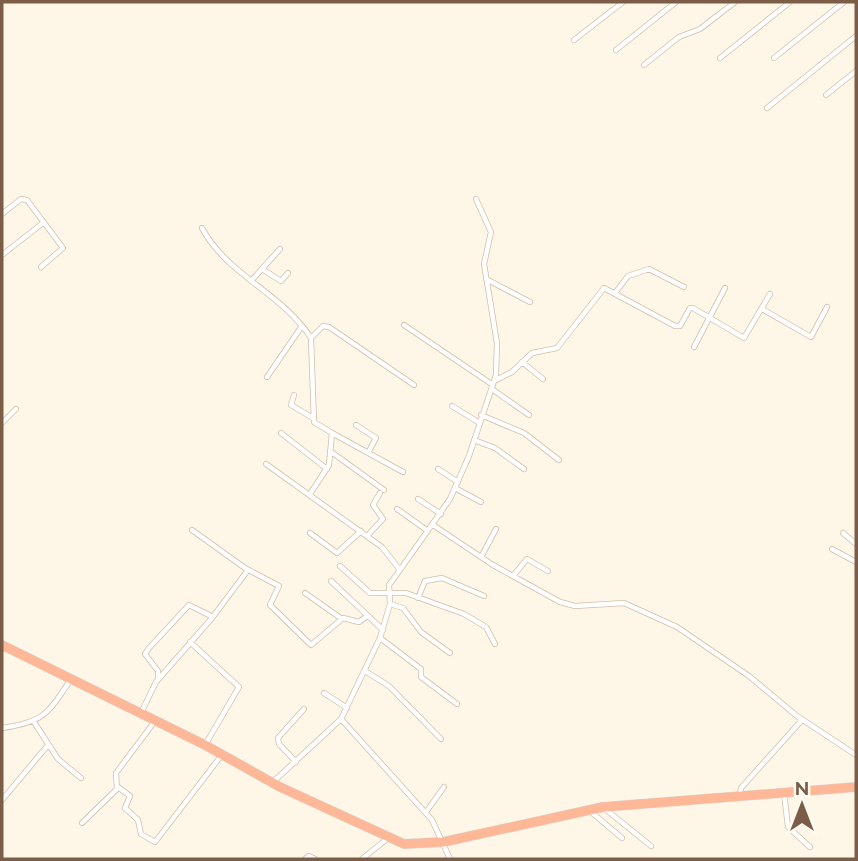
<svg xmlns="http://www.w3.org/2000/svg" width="858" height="861" viewBox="0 0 858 861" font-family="Raleway,sans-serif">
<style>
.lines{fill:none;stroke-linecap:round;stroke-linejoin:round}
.street-casing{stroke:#d2beaa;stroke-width:6}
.highway-casing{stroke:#ddd5cf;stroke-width:10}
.street{stroke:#fff;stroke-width:4.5}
.highway{stroke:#feb898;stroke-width:9}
</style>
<rect width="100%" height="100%" fill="#fef6e6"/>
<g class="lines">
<g class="street-casing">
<path id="street" d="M 574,40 L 623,2
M 616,50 L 676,2
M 720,58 L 790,2
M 774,58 L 844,2
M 644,65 L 679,37 L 700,29 L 735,2
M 826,95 L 856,71
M 767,108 L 856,36
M 2,214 L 21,199 L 27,200 L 63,248 L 41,267
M 202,228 C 227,275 282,293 311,338 L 314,422 L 332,433 L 329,465 L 310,494
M 2,255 L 44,222
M 262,269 L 281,281 L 288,273
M 486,279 L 530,302
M 251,281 L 280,249
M 615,293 L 628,276 L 649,269 L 684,287
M 762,309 L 811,337 L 827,307
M 404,325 L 493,385
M 311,338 L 323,326 L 329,327 L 414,385
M 694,347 L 725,288
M 522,362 L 543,379
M 267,377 L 302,326
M 496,380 L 512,372 L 532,353 L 557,348 L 604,288 L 675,326 L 680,326 L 690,308 L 693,308 L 744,338 L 770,294
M 492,389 L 529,415
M 294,395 L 291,405 L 313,418
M 452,406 L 478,422
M 481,415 L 524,433 L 559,460
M 2,423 L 16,409
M 356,425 L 376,438 L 368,453
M 281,433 L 327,469
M 332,433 L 403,472
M 474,440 L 495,448 L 524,469
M 330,451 L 384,490
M 266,464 L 382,547 L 400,570 L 389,585 L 390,604 L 380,638 L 341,719 L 273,782
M 438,469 L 458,482
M 455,488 L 481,502
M 418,499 L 441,514
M 397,509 L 428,531
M 433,525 L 493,565 L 560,602 L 575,606 L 624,603 L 677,627 L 749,676 L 797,716 L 856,755
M 192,530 L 245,568 L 279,586 L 270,605 L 311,645 L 343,618 L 359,622 L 367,616
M 310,533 L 337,553 L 361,531
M 843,533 L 856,544
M 367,536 L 383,519 L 373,505 L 380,493
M 832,549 L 856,562
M 481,557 L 496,529
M 340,566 L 370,593 L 406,593 L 464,614 L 486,627 L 495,644
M 400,570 L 450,499 L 469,456 L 496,375 L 497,343 L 484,264 L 491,232 L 476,199
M 513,576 L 527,559 L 548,571
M 331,581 L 383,630
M 305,593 L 342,619
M 418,598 L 425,581 L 442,578 L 484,596
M 390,604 L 403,608 L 421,632 L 450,653
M 380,638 L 421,669 L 421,677 L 457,704
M 190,642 L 239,687 L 205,745
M 365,671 L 389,686 L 441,739
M 158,679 L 158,671 L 145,654 L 149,648 L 189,605 L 213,617
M 324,693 L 347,708
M 141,713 L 156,682 L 212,618 L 248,570
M 341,719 L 432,820 L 450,859
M 34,722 L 58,759 L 81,778
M 2,728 C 44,722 48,714 71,679
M 296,762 L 279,744 L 278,738 L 304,709
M 118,787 L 130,796 L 125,808 L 138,820 L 141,834 L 155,842 L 221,756
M 784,793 L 788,827 L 810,847
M 740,795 L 741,788 L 802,720
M 2,800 L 48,745
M 604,808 L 651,846
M 590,811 L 622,838
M 426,812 L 444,787
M 82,823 L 117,789 L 116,773 L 155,721
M 305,859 L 309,856 L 315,859
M 362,859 L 388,838"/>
</g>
<g class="highway-casing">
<path id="highway" d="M 2,645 L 205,745 L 280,787 L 404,844 L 443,842 L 603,807 L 856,787"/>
</g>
<use href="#street" class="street"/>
<use href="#highway" class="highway"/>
</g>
<rect width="858" height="861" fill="none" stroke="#7b5d48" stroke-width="7"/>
<g transform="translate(802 805)" stroke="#fffaef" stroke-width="5" paint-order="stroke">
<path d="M0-5L12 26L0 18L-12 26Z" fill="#7b5d48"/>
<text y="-10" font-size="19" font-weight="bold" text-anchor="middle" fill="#7b5d48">N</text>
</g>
</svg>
